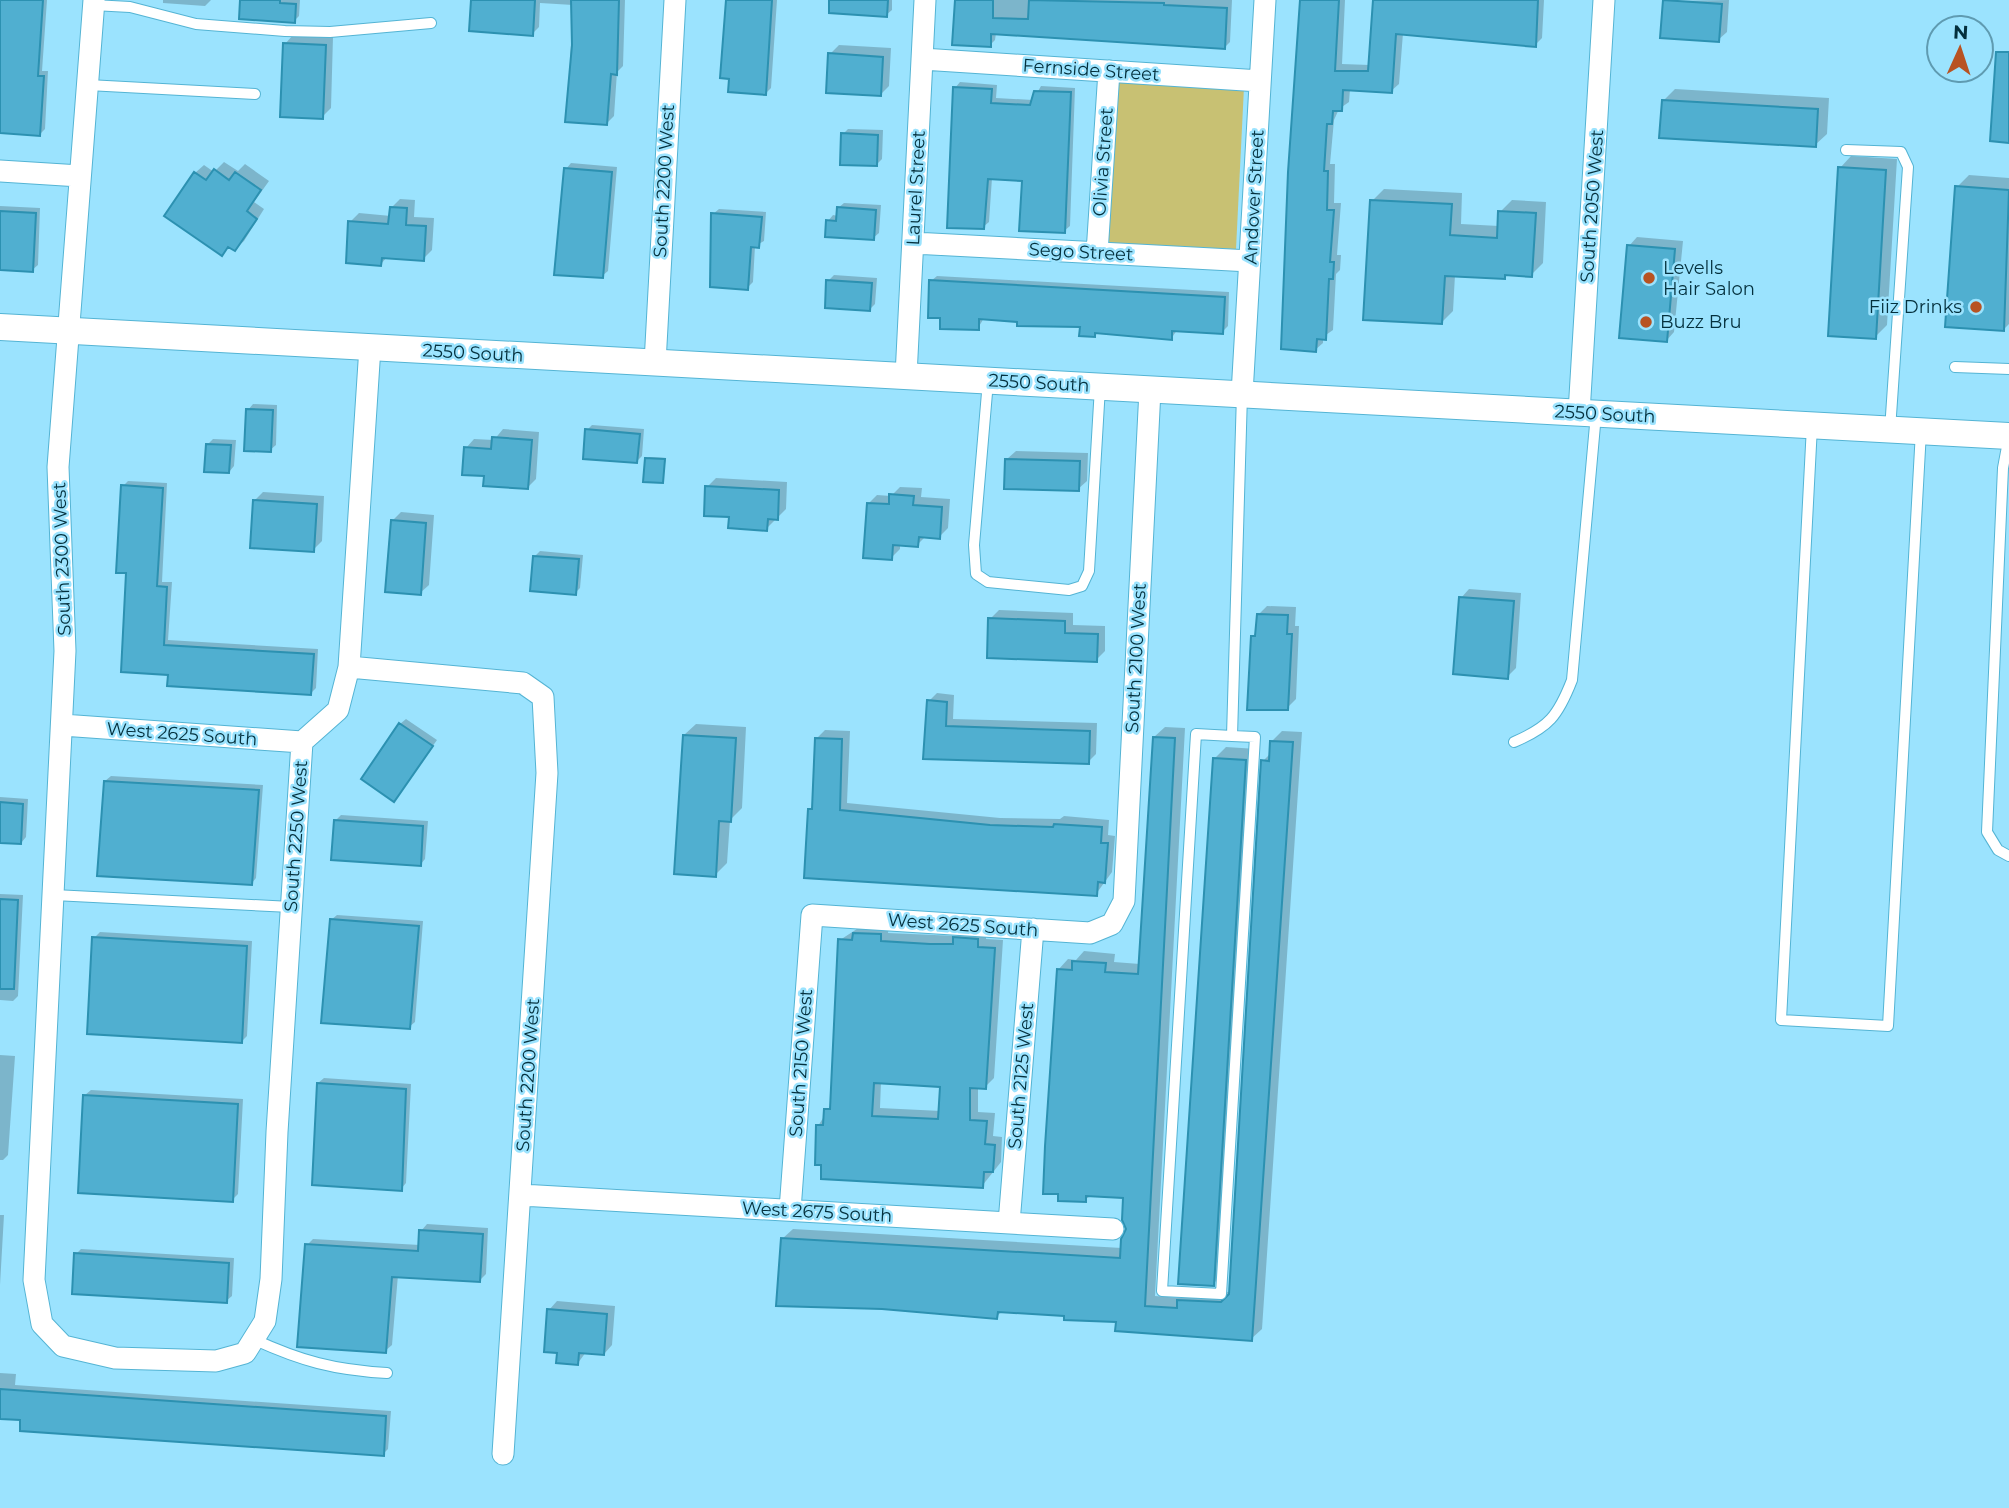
<svg xmlns="http://www.w3.org/2000/svg" width="2009" height="1508" viewBox="0 0 2009 1508" font-family="Montserrat,sans-serif">
<style>
.green{fill:#c8c173}
.shadow{fill:#0003;fill-rule:evenodd}
.building{fill:#50afd0;stroke:#2c91b1;stroke-width:2;fill-rule:evenodd}
.lines{fill:none;stroke-linecap:round;stroke-linejoin:round}
.service-casing{stroke:#54b4d4;stroke-width:12}
.minor-casing{stroke:#54b4d4;stroke-width:23}
.tertiary-casing{stroke:#54b4d4;stroke-width:28}
.service{stroke:#fff;stroke-width:10}
.minor{stroke:#fff;stroke-width:21}
.tertiary{stroke:#fff;stroke-width:26}
.poi-dot{fill:#b85322;stroke:#9be3fe;stroke-width:2.5}
.labels{text-anchor:middle;dominant-baseline:central;stroke-width:5;stroke-linejoin:round;paint-order:stroke}
.street-label{font-size:18px;fill:#04303d;stroke:#9be3fe}
.poi-label{font-size:18px;fill:#04303d;stroke:#9be3fe;text-anchor:start}
</style>
<rect width="100%" height="100%" fill="#9be3fe"/>
<path class="green" d="M 1114,80 L 1244,87 L 1236,249 L 1106,243 Z"/>
<path class="shadow" d="M 0,0 L 47,0 L 42,71 L 48,71 L 45,129 L 40,134 L 0,132 Z
M 163,0 L 211,0 L 205,6 L 163,3 Z
M 242,0 L 300,0 L 299,16 L 294,21 Z
M 473,0 L 625,0 L 623,66 L 617,72 L 614,116 L 607,123 L 567,120 L 573,5 L 540,3 L 539,27 L 532,34 Z
M 728,0 L 777,0 L 771,88 L 765,94 Z
M 840,0 L 892,0 L 892,10 L 886,15 Z
M 957,0 L 1232,0 L 1230,42 L 1225,47 L 996,33 L 995,40 L 990,45 Z
M 1301,0 L 1345,0 L 1342,64 L 1370,65 L 1374,0 L 1544,0 L 1542,38 L 1535,45 L 1403,33 L 1399,84 L 1391,91 L 1350,89 L 1349,102 L 1339,109 L 1334,120 L 1330,164 L 1335,164 L 1334,203 L 1341,203 L 1337,255 L 1341,255 L 1340,270 L 1336,274 L 1333,330 L 1323,337 L 1323,343 L 1315,350 Z
M 1729,0 L 1727,32 L 1718,40 L 1664,1 Z
M 293,35 L 333,37 L 331,108 L 322,117 L 285,44 Z
M 839,45 L 891,48 L 889,86 L 880,95 L 830,54 Z
M 960,82 L 997,85 L 996,98 L 1033,100 L 1041,86 L 1075,88 L 1070,226 L 1064,231 L 1024,179 L 992,178 L 989,222 L 983,227 L 955,88 Z
M 1675,89 L 1829,98 L 1827,134 L 1815,145 L 1663,101 Z
M 848,129 L 883,130 L 882,159 L 877,164 L 843,134 Z
M 1851,156 L 1897,159 L 1887,325 L 1875,337 L 1840,168 Z
M 224,162 L 238,171 L 245,164 L 269,181 L 254,202 L 264,209 L 244,241 L 235,249 L 230,246 L 222,254 L 195,173 L 204,165 L 214,172 Z
M 571,163 L 617,167 L 608,271 L 602,276 L 566,169 Z
M 1969,175 L 2009,178 L 2009,324 L 2004,329 L 1957,187 Z
M 1384,189 L 1462,193 L 1461,224 L 1499,226 L 1500,212 L 1512,200 L 1546,202 L 1543,263 L 1531,275 L 1508,274 L 1504,278 L 1455,275 L 1453,311 L 1441,323 L 1372,201 Z
M 400,199 L 415,200 L 414,217 L 434,218 L 432,250 L 423,259 L 387,257 L 381,264 L 350,222 L 359,213 L 391,216 L 391,208 Z
M 844,203 L 881,205 L 879,233 L 873,238 L 828,221 L 833,215 L 838,216 L 838,208 Z
M 0,206 L 40,208 L 38,265 L 32,270 L 0,268 Z
M 719,209 L 766,212 L 764,241 L 755,246 L 753,282 L 747,288 L 713,214 Z
M 1637,237 L 1683,241 L 1674,332 L 1666,341 L 1629,246 Z
M 834,275 L 877,278 L 875,304 L 869,310 L 828,281 Z
M 937,276 L 1229,292 L 1228,326 L 1222,332 L 1177,330 L 1171,339 L 1098,332 L 1094,335 L 1082,326 L 984,318 L 978,328 L 942,316 L 931,281 Z
M 253,404 L 277,405 L 276,445 L 270,450 L 248,410 Z
M 592,425 L 644,429 L 642,456 L 636,462 L 587,430 Z
M 503,429 L 539,432 L 536,479 L 527,488 L 486,475 L 466,448 L 474,439 L 494,440 Z
M 213,439 L 236,440 L 234,466 L 229,472 L 207,445 Z
M 1016,451 L 1088,453 L 1087,481 L 1078,489 L 1007,459 Z
M 649,457 L 666,458 L 662,481 L 647,459 Z
M 716,478 L 787,482 L 786,509 L 766,529 L 731,516 L 707,487 Z
M 128,481 L 167,483 L 162,582 L 172,582 L 168,640 L 318,649 L 316,688 L 311,693 L 170,673 L 128,572 L 123,486 Z
M 900,487 L 922,488 L 921,497 L 950,499 L 948,528 L 939,537 L 926,536 L 917,545 L 900,543 L 900,549 L 891,558 L 869,503 L 877,495 L 891,496 Z
M 263,492 L 324,496 L 322,541 L 313,550 L 254,501 Z
M 401,512 L 434,515 L 429,585 L 420,593 L 392,521 Z
M 540,551 L 583,555 L 580,588 L 575,593 L 535,556 Z
M 1469,589 L 1521,593 L 1516,668 L 1507,677 L 1461,598 Z
M 1267,606 L 1296,607 L 1295,626 L 1299,626 L 1296,699 L 1287,708 L 1252,637 L 1257,632 L 1258,615 Z
M 999,610 L 1073,613 L 1073,625 L 1105,626 L 1105,651 L 1096,660 L 990,619 Z
M 937,693 L 954,695 L 953,719 L 1097,723 L 1096,754 L 1088,762 L 925,757 L 929,701 Z
M 406,719 L 437,740 L 394,800 L 400,724 Z
M 696,724 L 746,727 L 742,808 L 730,820 L 727,863 L 715,875 L 684,735 Z
M 1165,727 L 1185,728 L 1155,1296 L 1181,1298 L 1189,1290 L 1229,1292 L 1263,761 L 1271,753 L 1272,741 L 1282,731 L 1302,732 L 1262,1329 L 1251,1339 L 1066,1314 L 1003,1310 L 996,1317 L 782,1239 L 793,1229 L 1122,1248 L 1128,1229 L 1125,1196 L 1091,1195 L 1085,1200 L 1058,970 L 1068,959 L 1076,960 L 1084,951 L 1115,954 L 1114,962 L 1140,964 L 1154,737 Z
M 825,730 L 850,731 L 847,803 L 1000,818 L 1060,819 L 1064,816 L 1109,820 L 1108,835 L 1115,836 L 1112,872 L 1096,894 L 810,809 L 814,805 L 816,739 Z
M 1226,747 L 1257,749 L 1225,1272 L 1213,1284 L 1214,759 Z
M 111,776 L 263,785 L 256,878 L 251,884 L 105,781 Z
M 0,797 L 28,799 L 26,837 L 21,843 L 0,841 Z
M 341,815 L 428,821 L 425,859 L 420,865 L 335,821 Z
M 0,894 L 23,895 L 18,996 L 13,1001 L 0,1000 Z
M 337,915 L 423,921 L 415,1022 L 409,1027 L 331,920 Z
M 863,925 L 889,926 L 888,933 L 957,936 L 964,929 L 986,931 L 986,939 L 1003,940 L 994,1078 L 985,1087 L 978,1087 L 978,1112 L 995,1113 L 993,1136 L 1002,1137 L 1001,1162 L 982,1186 L 818,1126 L 832,1104 L 840,940 ZM 881,1082 L 942,1086 L 941,1111 L 880,1108 Z
M 100,932 L 252,941 L 247,1036 L 242,1041 L 94,938 Z
M 0,1055 L 15,1056 L 8,1155 L 3,1160 L 0,1160 Z
M 324,1078 L 411,1084 L 406,1183 L 401,1189 L 318,1083 Z
M 91,1090 L 243,1099 L 238,1194 L 232,1200 L 85,1095 Z
M 0,1215 L 4,1215 L 0,1285 Z
M 427,1224 L 488,1228 L 486,1274 L 479,1281 L 398,1275 L 392,1345 L 385,1351 L 307,1245 L 313,1239 L 420,1245 L 421,1231 Z
M 81,1249 L 234,1258 L 232,1296 L 226,1301 L 76,1254 Z
M 557,1301 L 615,1306 L 612,1345 L 604,1354 L 586,1352 L 578,1363 L 559,1351 L 549,1310 Z
M 0,1373 L 16,1374 L 15,1385 L 391,1411 L 388,1449 L 383,1454 L 0,1417 Z"/>
<path class="building" d="M 0,0 L 43,0 L 38,76 L 44,76 L 40,136 L 0,133 Z
M 240,0 L 280,0 L 280,3 L 296,4 L 295,23 L 239,19 Z
M 471,0 L 535,0 L 533,36 L 469,31 Z
M 571,0 L 619,0 L 617,75 L 611,74 L 607,125 L 565,122 L 572,45 Z
M 726,0 L 772,0 L 766,95 L 728,92 L 729,79 L 720,78 Z
M 829,0 L 888,0 L 887,17 L 829,13 Z
M 955,0 L 993,0 L 993,18 L 1028,19 L 1029,0 L 1164,3 L 1164,5 L 1227,8 L 1225,49 L 991,34 L 991,47 L 952,45 Z
M 1300,0 L 1339,0 L 1335,71 L 1368,71 L 1373,0 L 1538,0 L 1536,47 L 1396,34 L 1392,93 L 1343,90 L 1342,111 L 1333,111 L 1332,124 L 1327,124 L 1324,171 L 1328,171 L 1327,210 L 1334,210 L 1330,262 L 1334,262 L 1333,279 L 1329,279 L 1326,340 L 1317,339 L 1316,352 L 1281,349 L 1288,172 Z
M 1663,0 L 1722,4 L 1719,42 L 1660,38 Z
M 283,43 L 326,45 L 323,119 L 280,117 Z
M 1996,52 L 2009,52 L 2009,143 L 1990,141 Z
M 828,53 L 883,57 L 881,96 L 826,93 Z
M 953,87 L 992,89 L 991,103 L 1030,105 L 1034,91 L 1071,92 L 1065,233 L 1019,231 L 1022,181 L 988,179 L 984,229 L 947,228 Z
M 1662,100 L 1818,109 L 1816,147 L 1659,138 Z
M 841,133 L 878,135 L 877,166 L 840,165 Z
M 1838,167 L 1886,170 L 1876,339 L 1828,336 Z
M 564,168 L 612,172 L 603,278 L 554,275 Z
M 214,169 L 229,180 L 235,172 L 261,190 L 247,211 L 257,219 L 235,251 L 228,247 L 222,256 L 164,216 L 194,172 L 206,180 Z
M 1955,186 L 2009,190 L 2004,331 L 1945,327 Z
M 1370,200 L 1452,204 L 1450,235 L 1497,238 L 1498,211 L 1536,213 L 1532,277 L 1505,275 L 1505,279 L 1445,276 L 1442,324 L 1363,320 Z
M 390,207 L 407,208 L 406,225 L 426,226 L 424,261 L 382,258 L 381,266 L 346,263 L 348,221 L 388,224 Z
M 837,207 L 876,210 L 874,240 L 825,237 L 826,220 L 836,221 Z
M 0,211 L 36,213 L 33,272 L 0,270 Z
M 711,213 L 762,217 L 759,248 L 751,247 L 748,290 L 710,287 Z
M 1627,245 L 1675,249 L 1667,342 L 1619,338 Z
M 826,280 L 872,283 L 870,311 L 825,308 Z
M 929,280 L 1225,297 L 1223,334 L 1172,331 L 1172,340 L 1095,333 L 1095,337 L 1079,336 L 1080,327 L 1017,326 L 1017,322 L 979,319 L 979,330 L 940,329 L 940,318 L 928,318 Z
M 246,409 L 273,410 L 271,452 L 244,451 Z
M 585,429 L 640,434 L 637,463 L 583,459 Z
M 492,437 L 532,440 L 528,489 L 483,486 L 484,476 L 462,475 L 464,447 L 491,449 Z
M 206,444 L 231,445 L 229,473 L 204,472 Z
M 645,458 L 665,459 L 663,483 L 643,482 Z
M 1005,459 L 1080,461 L 1079,491 L 1004,489 Z
M 121,485 L 163,488 L 157,586 L 167,587 L 164,645 L 314,654 L 311,695 L 167,686 L 168,675 L 121,672 L 126,573 L 116,573 Z
M 705,486 L 779,490 L 778,520 L 768,519 L 767,531 L 728,528 L 729,517 L 704,516 Z
M 889,494 L 914,496 L 913,505 L 942,507 L 940,539 L 919,537 L 918,547 L 893,545 L 892,560 L 863,558 L 867,503 L 889,504 Z
M 253,500 L 317,504 L 314,552 L 250,548 Z
M 391,520 L 426,523 L 421,595 L 385,592 Z
M 533,556 L 579,559 L 576,595 L 530,591 Z
M 1459,597 L 1514,601 L 1508,679 L 1453,674 Z
M 1257,614 L 1288,615 L 1287,634 L 1292,634 L 1288,710 L 1247,710 L 1251,636 L 1255,636 Z
M 988,618 L 1065,621 L 1065,633 L 1098,634 L 1097,662 L 987,658 Z
M 927,700 L 947,702 L 946,726 L 1090,731 L 1089,764 L 923,759 Z
M 399,723 L 433,746 L 394,802 L 361,779 Z
M 683,735 L 736,738 L 731,822 L 719,821 L 716,877 L 674,874 Z
M 1153,737 L 1175,738 L 1145,1306 L 1177,1308 L 1177,1300 L 1221,1302 L 1229,1294 L 1261,760 L 1269,761 L 1270,741 L 1293,742 L 1252,1341 L 1115,1331 L 1116,1322 L 1064,1320 L 1064,1316 L 998,1312 L 997,1319 L 882,1309 L 776,1306 L 781,1238 L 1120,1258 L 1121,1239 L 1126,1229 L 1122,1220 L 1123,1198 L 1086,1196 L 1086,1202 L 1058,1201 L 1058,1194 L 1043,1194 L 1045,1146 L 1057,969 L 1072,970 L 1072,961 L 1106,963 L 1105,972 L 1138,974 Z
M 815,738 L 842,739 L 840,810 L 990,825 L 1053,827 L 1054,824 L 1102,827 L 1101,843 L 1108,843 L 1105,883 L 1098,882 L 1097,896 L 804,878 L 808,809 L 812,809 Z
M 1213,758 L 1246,760 L 1214,1286 L 1178,1284 Z
M 104,781 L 259,790 L 252,885 L 97,876 Z
M 0,802 L 23,804 L 21,844 L 0,843 Z
M 334,820 L 423,826 L 421,866 L 331,860 Z
M 0,899 L 18,900 L 14,989 L 0,989 Z
M 330,919 L 419,926 L 410,1029 L 321,1023 Z
M 853,933 L 881,934 L 881,941 L 930,944 L 953,944 L 953,937 L 978,939 L 978,947 L 995,948 L 986,1089 L 970,1088 L 970,1120 L 987,1121 L 985,1144 L 995,1145 L 993,1172 L 984,1172 L 983,1188 L 821,1179 L 821,1165 L 815,1165 L 816,1125 L 823,1125 L 824,1109 L 830,1109 L 838,939 L 852,940 ZM 874,1083 L 940,1087 L 938,1119 L 872,1116 Z
M 92,937 L 247,946 L 242,1043 L 87,1034 Z
M 317,1083 L 406,1089 L 402,1191 L 312,1185 Z
M 83,1095 L 238,1104 L 233,1202 L 78,1193 Z
M 419,1230 L 483,1234 L 480,1282 L 392,1277 L 386,1353 L 297,1347 L 305,1244 L 418,1251 Z
M 74,1253 L 229,1263 L 227,1303 L 72,1294 Z
M 547,1309 L 607,1314 L 604,1355 L 579,1353 L 578,1365 L 556,1363 L 557,1353 L 544,1352 Z
M 0,1389 L 386,1416 L 384,1456 L 20,1431 L 20,1420 L 0,1419 Z"/>
<g class="lines">
<g class="service-casing">
<path id="service" d="M 93,5 L 130,7 L 196,24 L 285,31 L 330,32 L 431,23
M 88,85 L 255,94
M 1846,150 L 1901,152 L 1908,167 L 1890,430
M 1955,367 L 2009,369
M 988,381 L 974,545 L 976,574 L 988,582 L 1069,590 L 1082,586 L 1089,571 L 1100,387
M 1812,426 L 1781,1020 L 1888,1026 L 1921,431
M 2009,436 L 2003,468 L 1987,832 L 1998,850 L 2009,856
M 1232,736 L 1196,734 L 1162,1291 L 1221,1294 L 1255,737 L 1232,736 L 1242,394
M 1514,742 C 1549,727 1558,716 1572,680 L 1596,414
M 54,895 L 291,907
M 253,1339 C 301,1361 334,1370 387,1373"/>
</g>
<g class="minor-casing">
<path id="minor" d="M 94,0 L 58,467 L 65,651 L 34,1280 L 42,1324 L 63,1346 L 115,1358 L 216,1361 L 245,1353 L 265,1321 L 271,1279 L 277,1132 L 302,742 L 338,710 L 349,667 L 370,347
M 922,59 L 1260,81
M 0,171 L 80,176
M 913,243 L 1250,261
M 1097,253 L 1109,71
M 655,363 L 675,0
M 906,376 L 925,0
M 1242,394 L 1265,0
M 1579,413 L 1604,0
M 349,667 L 523,683 L 543,697 L 547,773 L 503,1454
M 62,725 L 302,742
M 521,1195 L 1113,1229
M 790,1210 L 812,915 L 1090,933 L 1112,924 L 1124,901 L 1150,390
M 1009,1223 L 1033,929"/>
</g>
<g class="tertiary-casing">
<path id="tertiary" d="M 0,327 L 2009,436"/>
</g>
<use href="#service" class="service"/>
<use href="#minor" class="minor"/>
<use href="#tertiary" class="tertiary"/>
</g>
<g class="poi-dot">
<circle cx="1649" cy="278" r="7"/>
<circle cx="1976" cy="307" r="7"/>
<circle cx="1646" cy="322" r="7"/>
</g>
<g class="labels">
<g class="street-label">
<text transform="translate(1091 70) rotate(4)">Fernside Street</text>
<text transform="translate(1103 162) rotate(-86)">Olivia Street</text>
<text transform="translate(664 181) rotate(-87)">South 2200 West</text>
<text transform="translate(916 188) rotate(-87)">Laurel Street</text>
<text transform="translate(1254 197) rotate(-87)">Andover Street</text>
<text transform="translate(1592 206) rotate(-86)">South 2050 West</text>
<text transform="translate(1081 252) rotate(3)">Sego Street</text>
<text transform="translate(473 353) rotate(3)">2550 South</text>
<text transform="translate(1039 383) rotate(3)">2550 South</text>
<text transform="translate(1605 414) rotate(3)">2550 South</text>
<text transform="translate(62 559) rotate(-92)">South 2300 West</text>
<text transform="translate(1136 658) rotate(-87)">South 2100 West</text>
<text transform="translate(182 734) rotate(4)">West 2625 South</text>
<text transform="translate(296 836) rotate(-86)">South 2250 West</text>
<text transform="translate(963 925) rotate(4)">West 2625 South</text>
<text transform="translate(801 1063) rotate(-86)">South 2150 West</text>
<text transform="translate(528 1075) rotate(-86)">South 2200 West</text>
<text transform="translate(1021 1076) rotate(-85)">South 2125 West</text>
<text transform="translate(817 1212) rotate(3)">West 2675 South</text>
</g>
<g class="poi-label">
<text x="1663" y="268">Levells<tspan x="1663" dy="21">Hair Salon</tspan></text>
<text x="1962" y="307" text-anchor="end">Fiiz Drinks</text>
<text x="1660" y="322">Buzz Bru</text>
</g>
</g>
<g transform="translate(1960 49) rotate(3)"><circle r="33" fill="#9be3fe" stroke="#5f9bb1" stroke-width="2"/>
<path d="M0-5L12 26L0 18L-12 26Z" fill="#b85322"/>
<text y="-10" font-size="19" font-weight="bold" text-anchor="middle" fill="#04303d">N</text>
</g>
</svg>
